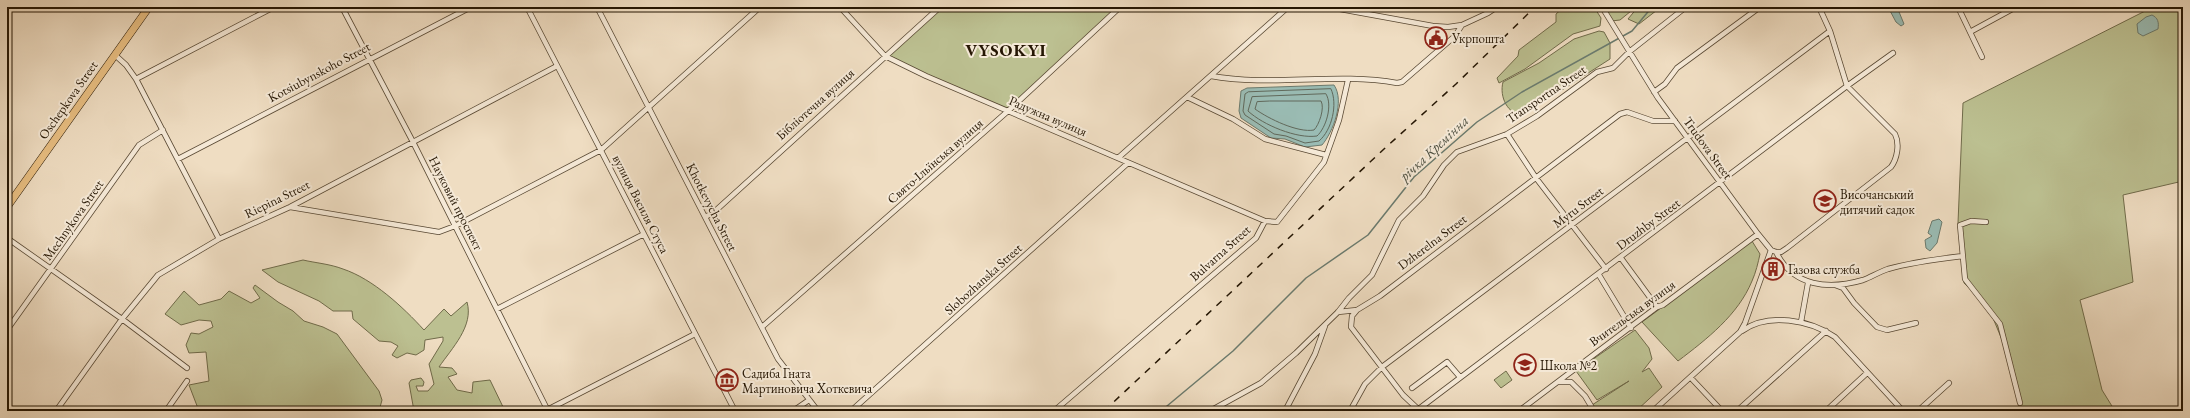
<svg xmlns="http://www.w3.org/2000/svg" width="2190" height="418" viewBox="0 0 2190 418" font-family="'EB Garamond',serif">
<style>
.green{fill:#bcc091;stroke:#706b4a}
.water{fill:#9abcb4;stroke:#6b7a6d}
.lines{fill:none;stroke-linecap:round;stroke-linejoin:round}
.shore{stroke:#60695c;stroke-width:1}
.stream{stroke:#6b7a6d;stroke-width:1.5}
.minor-casing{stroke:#584833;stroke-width:6}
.highway-casing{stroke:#251603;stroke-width:8}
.minor{stroke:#f5e9d7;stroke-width:4.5}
.highway{stroke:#e8be81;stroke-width:7}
.rail{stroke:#251603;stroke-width:1.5;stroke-dasharray:7 7;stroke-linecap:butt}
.labels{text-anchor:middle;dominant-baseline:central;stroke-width:4;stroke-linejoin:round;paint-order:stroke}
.poi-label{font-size:13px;fill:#251603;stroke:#f5e9d7;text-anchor:start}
.street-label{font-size:13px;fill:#251603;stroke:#f5e9d7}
.water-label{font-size:14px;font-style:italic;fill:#4e5041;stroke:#f5e9d7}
.district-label{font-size:17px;font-weight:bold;letter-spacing:1px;fill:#251603;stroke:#f5e9d7}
</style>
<rect width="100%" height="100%" fill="#efddc2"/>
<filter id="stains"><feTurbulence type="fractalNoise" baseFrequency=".005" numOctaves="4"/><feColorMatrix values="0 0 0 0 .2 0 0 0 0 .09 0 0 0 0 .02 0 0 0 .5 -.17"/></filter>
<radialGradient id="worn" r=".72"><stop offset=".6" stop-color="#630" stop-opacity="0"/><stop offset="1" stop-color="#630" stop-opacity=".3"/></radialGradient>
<path class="green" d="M 940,7 L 1120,7 L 1008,111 L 885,56 Z
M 1564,7 L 1594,7 L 1601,18 L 1600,26 L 1573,34 L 1525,69 L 1499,83 L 1497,78 L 1518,56 L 1519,50 L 1556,22 L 1556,14 Z
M 1603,7 L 1636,7 L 1620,20 L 1611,21 Z
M 1638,7 L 1661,7 L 1639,24 L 1628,19 Z
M 2153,7 L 2183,7 L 2183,181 L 2123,195 L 2133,282 L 2080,300 L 2102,390 L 2115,411 L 2020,411 L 2005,347 L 1988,306 L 1964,283 L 1958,223 L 1963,103 Z
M 1599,31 L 1604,32 L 1610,43 L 1610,59 L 1523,115 C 1508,115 1499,97 1503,82 L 1539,63 L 1574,39 Z
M 1752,241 L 1760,254 C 1758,263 1756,272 1752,281 C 1738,315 1707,339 1678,361 L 1642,322 Z
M 303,260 C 316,263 330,264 343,269 C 373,279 403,307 424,330 L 444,309 L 451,316 L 467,302 C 474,326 452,348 439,367 L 452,368 L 457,374 L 448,377 L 457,390 L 472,393 L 473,382 L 490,380 L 505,411 L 414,411 L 409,383 L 411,380 L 421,378 L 424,382 L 423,386 L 416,386 L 418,391 L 428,391 L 434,384 L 429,364 L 443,341 L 443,337 L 425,340 L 424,350 L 416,355 L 407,353 L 397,358 L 392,355 L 398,346 L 391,342 L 379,341 L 353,319 L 352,311 L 333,311 L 319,301 L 278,282 L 262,270 Z
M 255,285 L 278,302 L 293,311 L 304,321 L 323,327 L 337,334 L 379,391 L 382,400 L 379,411 L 199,411 L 189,385 L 209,381 L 206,352 L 189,353 L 186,345 L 191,333 L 199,334 L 213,327 L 211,321 L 199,320 L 181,325 L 165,314 L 184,291 L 199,305 L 221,299 L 229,291 L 251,303 L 260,298 L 253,288 Z
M 1635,330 L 1649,348 L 1652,359 L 1642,372 L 1649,368 L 1662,387 L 1636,411 L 1598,411 L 1592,405 L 1629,381 L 1597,400 L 1576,371 Z
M 1506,371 L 1512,380 L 1501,388 L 1494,380 Z"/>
<path class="water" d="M 1888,7 L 1897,7 L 1904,24 L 1901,26 L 1896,22 Z
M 2152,15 C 2158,18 2159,22 2158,29 L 2143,36 L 2138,33 L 2137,24 L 2146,17 Z
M 1334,85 C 1345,101 1333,132 1322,145 L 1305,147 L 1285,139 L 1271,138 L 1241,118 L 1239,111 L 1241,91 L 1247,88 Z
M 1939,219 L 1942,222 L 1937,243 L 1930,251 L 1926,248 L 1925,240 L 1932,236 L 1928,233 L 1932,221 Z"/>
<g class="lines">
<path class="shore" d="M 1331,89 C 1338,104 1332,130 1319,141 L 1305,143 L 1286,136 L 1274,134 L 1245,115 L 1243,111 L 1245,94 L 1248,92 Z
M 1326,94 C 1333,105 1326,128 1317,136 C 1297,139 1263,125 1248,111 L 1252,97 Z
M 1270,101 L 1321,101 C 1325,108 1319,125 1314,130 C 1298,133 1269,119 1255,109 L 1257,102 Z"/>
<path class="stream" d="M 1161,411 L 1233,351 L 1306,278 L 1368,235 L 1414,177 L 1477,122 L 1522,92 L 1632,31 L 1652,7"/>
<g class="minor-casing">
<path id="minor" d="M 141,7 L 146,11
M 342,7 L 413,142 L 548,411
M 527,7 L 735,411
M 597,7 L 778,359 L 818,411
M 840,7 L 885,56 L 926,76 L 1265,221 L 1277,222 L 1324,162 L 1339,120 L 1348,80
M 1329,7 L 1433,26 L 1448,27 L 1462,25
M 1602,7 L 1658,98 L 1758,234 L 1771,250 L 1776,252
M 1958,7 L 1982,57
M 1970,32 L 2016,7
M 115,55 L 126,65 L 136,79 L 219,239
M 1211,76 C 1272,87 1336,72 1397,83 L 1402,82 L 1455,36 L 1462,25 L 1488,13 L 1497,7
M 136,79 L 274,7
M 1654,92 L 1665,84 L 1677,68 L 1760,7
M 1187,97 L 1233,119 L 1265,139 L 1326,155
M 1507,134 L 1536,178 L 1606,269
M 1118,158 L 1288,7
M 178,159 L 471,7
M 290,207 L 439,232 L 455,226 L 601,150 L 760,7
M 705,217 L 713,213 L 940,7
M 1986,222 L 1971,221 L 1960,225 L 1965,279 L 2000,324 L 2020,403
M 7,238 L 122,319 L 187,368
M 1776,252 L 1781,252 L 1787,248 L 1891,167 C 1897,159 1900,144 1895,134 L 1847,86 L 1830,31 L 1819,7
M 1776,252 C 1793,287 1829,290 1863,280 C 1871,277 1879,272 1888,269 C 1912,262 1938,259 1963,256
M 1621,258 L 1657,307
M 1599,275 L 1631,328
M 1835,285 L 1843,288 L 1854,303 L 1877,327 L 1887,330 L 1916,323
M 497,309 L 644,234
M 1357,310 L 1352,316 L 1351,327 L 1403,395 L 1420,411
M 1338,312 L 1357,310 L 1380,296 L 1620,114 L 1627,112 L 1653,121 L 1675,121
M 1801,322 L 1808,283
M 762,327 L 1008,111 L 1120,7
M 7,330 L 139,145 L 163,130
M 1742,331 C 1768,312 1810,320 1835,337 L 1903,411
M 1691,378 L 1722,411
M 1558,382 L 1571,382 L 1585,396 L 1594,411
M 1412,388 L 1447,362 L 1460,377
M 547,410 L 695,334
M 56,411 L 122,319 L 158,275 L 219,239 L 290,207 L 557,66
M 166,411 L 187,381
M 793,411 L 809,400
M 851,411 L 1128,163
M 1054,411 L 1256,238 L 1265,221
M 1210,411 L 1261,383 L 1296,353 L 1338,312 L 1349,298 L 1372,275 L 1399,220 L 1423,196 L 1444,165 L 1457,152 L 1507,134 L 1537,116 L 1597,72 L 1613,68 L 1629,52 L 1686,7
M 1285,411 L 1315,354 L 1325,326
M 1350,411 L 1365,384 L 1382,367 L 1830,31
M 1416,411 L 1847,86 L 1893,53
M 1519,411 L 1657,307 L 1663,305 L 1758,234
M 1653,411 L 1740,332 L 1745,323 L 1771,250
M 1737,411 L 1826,331
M 1826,411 L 1867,373
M 1918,411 L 1949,383"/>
</g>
<g class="highway-casing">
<path id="highway" d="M 7,207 L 149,7"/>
</g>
<use href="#minor" class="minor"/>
<use href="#highway" class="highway"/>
<path class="rail" d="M 1104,411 L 1384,149 L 1456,84 L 1535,7"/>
</g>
<defs>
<g id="civic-ring" transform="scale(1.15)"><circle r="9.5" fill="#f5e9d7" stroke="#8f2418" stroke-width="1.5"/><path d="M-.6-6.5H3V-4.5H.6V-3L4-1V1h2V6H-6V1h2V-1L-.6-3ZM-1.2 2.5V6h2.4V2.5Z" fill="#8f2418"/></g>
<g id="school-ring" transform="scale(1.15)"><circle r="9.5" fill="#f5e9d7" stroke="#8f2418" stroke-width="1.5"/><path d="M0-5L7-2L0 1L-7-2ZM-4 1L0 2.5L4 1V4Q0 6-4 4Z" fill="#8f2418"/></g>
<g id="building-ring" transform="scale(1.15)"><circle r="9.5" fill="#f5e9d7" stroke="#8f2418" stroke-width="1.5"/><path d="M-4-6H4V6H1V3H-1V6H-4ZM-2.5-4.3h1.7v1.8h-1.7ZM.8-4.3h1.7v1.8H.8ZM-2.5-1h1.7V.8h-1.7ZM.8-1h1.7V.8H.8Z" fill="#8f2418"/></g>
<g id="museum-ring" transform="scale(1.15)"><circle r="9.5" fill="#f5e9d7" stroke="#8f2418" stroke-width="1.5"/><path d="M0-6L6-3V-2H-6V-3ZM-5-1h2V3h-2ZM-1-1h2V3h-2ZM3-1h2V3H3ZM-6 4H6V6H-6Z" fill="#8f2418"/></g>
</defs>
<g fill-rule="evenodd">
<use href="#civic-ring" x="1436" y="38"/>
<use href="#school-ring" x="1825" y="201"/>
<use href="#building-ring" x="1773" y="269"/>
<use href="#school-ring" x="1525" y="365"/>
<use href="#museum-ring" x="727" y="380"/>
</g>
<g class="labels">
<g class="poi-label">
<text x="1452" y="38">Укрпошта</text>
<text x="1840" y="194">Височанський<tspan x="1840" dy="15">дитячий садок</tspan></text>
<text x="1788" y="269">Газова служба</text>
<text x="1540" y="365">Школа №2</text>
<text x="742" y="373">Садиба Гната<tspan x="742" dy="15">Мартиновича Хоткевича</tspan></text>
</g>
<g class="street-label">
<text transform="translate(319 72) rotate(-28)">Kotsiubynskoho Street</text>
<text transform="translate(1546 94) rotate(-34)">Transportna Street</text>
<text transform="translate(68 100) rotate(-55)">Oschepkova Street</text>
<text transform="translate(815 104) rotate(-42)">Бібліотечна вулиця</text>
<text transform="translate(1048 116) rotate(23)">Радужна вулиця</text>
<text transform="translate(1708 148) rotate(54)">Trudova Street</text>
<text transform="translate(935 161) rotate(-41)">Свято-Ільїнська вулиця</text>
<text transform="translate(277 199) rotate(-26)">Riepina Street</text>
<text transform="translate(456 203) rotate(63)">Науковий проспект</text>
<text transform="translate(641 204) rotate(63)">вулиця Василя Стуса</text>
<text transform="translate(712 207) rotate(63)">Khotkevycha Street</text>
<text transform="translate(1578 207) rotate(-37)">Myru Street</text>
<text transform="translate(73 220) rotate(-55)">Mechnykova Street</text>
<text transform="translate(1648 224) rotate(-37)">Druzhby Street</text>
<text transform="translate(1432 242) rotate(-37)">Dzherelna Street</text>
<text transform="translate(1220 253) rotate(-42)">Bulvarna Street</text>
<text transform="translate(983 279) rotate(-42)">Slobozhanska Street</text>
<text transform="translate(1632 313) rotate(-36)">Вчительська вулиця</text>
</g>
<g class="water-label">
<text transform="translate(1434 148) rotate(-43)">річка Кремінна</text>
</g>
<g class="district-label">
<text x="1006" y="50">VYSOKYI</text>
</g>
</g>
<rect width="2190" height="418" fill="none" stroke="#efddc2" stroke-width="24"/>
<rect x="8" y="8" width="2174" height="402" fill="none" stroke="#251603" stroke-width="2"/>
<rect x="12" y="12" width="2166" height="394" fill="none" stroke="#251603"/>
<rect width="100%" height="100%" filter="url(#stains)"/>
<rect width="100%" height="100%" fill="url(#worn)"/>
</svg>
